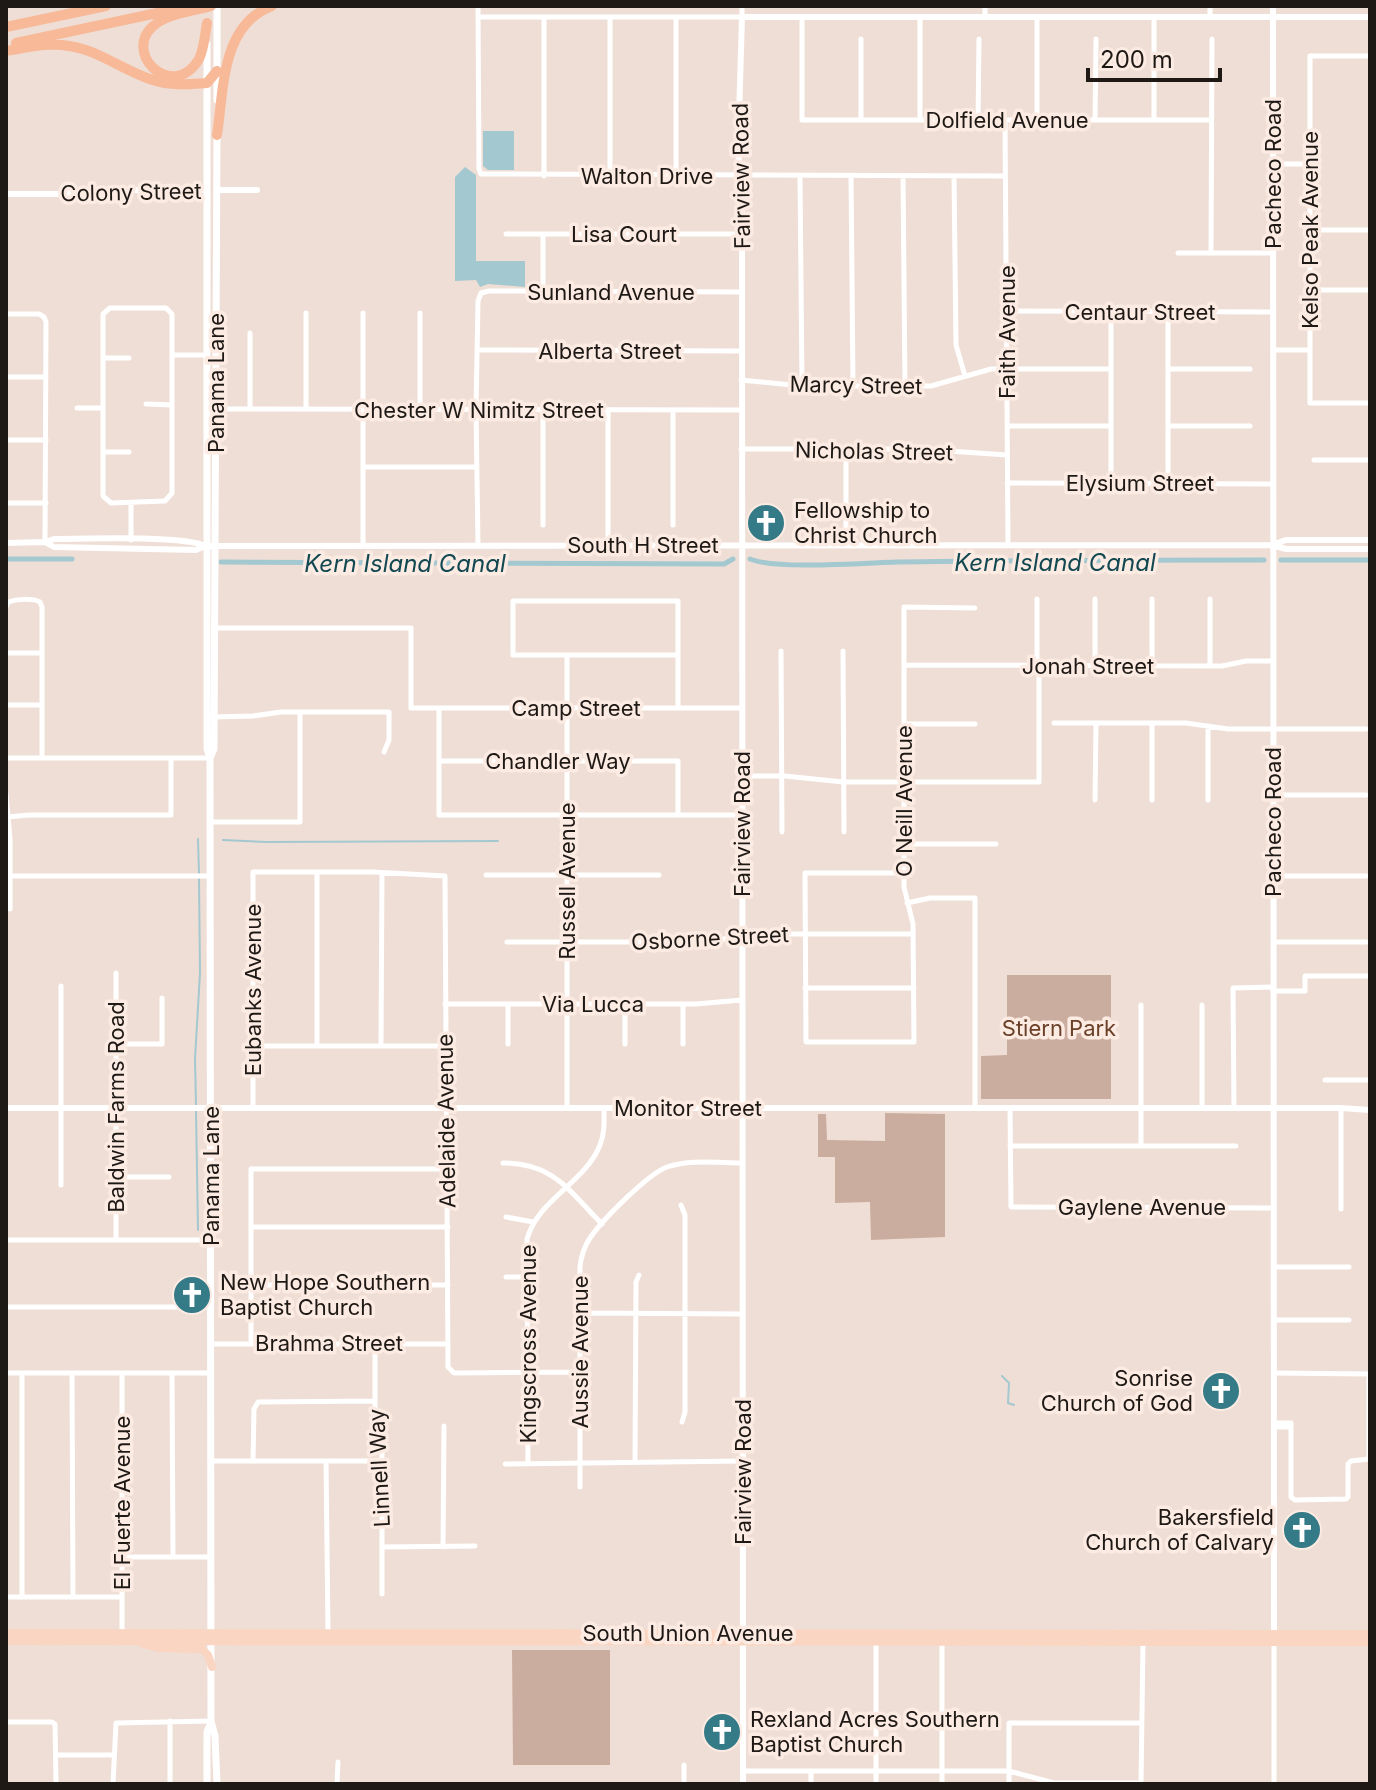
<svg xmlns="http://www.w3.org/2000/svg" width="1376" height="1790" viewBox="0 0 1376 1790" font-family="Inter,sans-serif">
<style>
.green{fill:#caad9e}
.water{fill:#a3c8d0}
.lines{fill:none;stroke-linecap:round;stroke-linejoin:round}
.stream{stroke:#a3c8d0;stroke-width:2}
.canal{stroke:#a3c8d0;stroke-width:5}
.minor{stroke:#fff;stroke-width:5}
.tertiary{stroke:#fff;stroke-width:6}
.secondary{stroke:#fff;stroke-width:7}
.primary{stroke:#fad5c1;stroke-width:8}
.motorway{stroke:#f7b998;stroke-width:10}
.labels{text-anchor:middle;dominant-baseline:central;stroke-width:7;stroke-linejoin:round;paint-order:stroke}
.street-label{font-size:22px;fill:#1f1916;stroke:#fcebe2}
.poi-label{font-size:22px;fill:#1f1916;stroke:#fcebe2;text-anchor:start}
.park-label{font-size:22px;fill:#6b4028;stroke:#fcebe2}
.water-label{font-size:24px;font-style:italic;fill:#124851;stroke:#fcebe2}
</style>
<rect width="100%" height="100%" fill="#efded5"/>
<path class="green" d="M 1007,975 L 1111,975 L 1111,1099 L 981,1099 L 981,1056 L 1007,1055 Z
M 885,1113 L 945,1114 L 945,1237 L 871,1240 L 870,1202 L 835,1203 L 835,1157 L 818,1157 L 818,1114 L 826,1114 L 827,1140 L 885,1141 Z
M 512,1650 L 610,1650 L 610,1765 L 513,1765 Z"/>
<path class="water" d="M 483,131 L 514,131 L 514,170 L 488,170 L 483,166 Z
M 465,167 L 476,175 L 476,261 L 525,261 L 525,287 L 488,284 L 480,287 L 476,280 L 455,281 L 455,177 Z"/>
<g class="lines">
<path class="stream" d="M 198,839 L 199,873
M 223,840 L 267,842 L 498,841
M 196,1105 L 195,1059 L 200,973 L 199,879
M 196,1111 L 198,1230
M 1002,1376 L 1009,1383 L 1008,1403 L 1014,1405"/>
<path class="canal" d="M 6,559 L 72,559
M 750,559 C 776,570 864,563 896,562 C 1019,560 1142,560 1264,560
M 1281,560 L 1370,560
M 221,562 L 724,564 L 733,559"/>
<path class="minor" d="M 478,6 L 479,169 L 481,174 L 1005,176
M 1210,6 L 1210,17
M 478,17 L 742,17 L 742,6
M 544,17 L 544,176
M 802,17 L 802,120 L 1211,120
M 920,17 L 920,120
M 985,17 L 985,6
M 1037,17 L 1037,120
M 1154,17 L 1154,120
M 861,39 L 861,120
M 1370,56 L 1310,56 L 1310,403 L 1370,403
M 978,120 L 979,39
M 1005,120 L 1008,545
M 1095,120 L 1096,39
M 1273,164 L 1310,164
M 610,176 L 610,17
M 676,176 L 676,17
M 800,176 L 802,386
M 851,176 L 853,386
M 903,176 L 905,386
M 954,176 L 956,345 L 965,376
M 1310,230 L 1370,230
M 506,234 L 742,234
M 543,234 L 543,291
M 1178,253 L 1273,253
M 1211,253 L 1212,39
M 1310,290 L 1370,290
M 110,308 L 166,308 L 172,314 L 172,493 L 165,501 L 111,503 L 103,496 L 103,314 Z
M 1007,311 L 1273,312
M 6,314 L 39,314 L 44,317 L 46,322 L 45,542
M 479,350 L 741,351
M 1273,350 L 1310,350
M 172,355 L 205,355
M 103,358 L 129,358
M 1168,369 L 1250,369
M 6,377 L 46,377
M 741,380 L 802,386 L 931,386 L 991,369 L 1111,369
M 146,404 L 172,405
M 77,408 L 103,408
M 216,409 L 741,410
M 250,409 L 250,333
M 306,409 L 306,313
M 420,410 L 420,313
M 1007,426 L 1111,426
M 1168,426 L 1250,426
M 6,440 L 46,440
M 741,449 L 920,449 L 1007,455
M 103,452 L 129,452
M 1314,460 L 1370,460
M 363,467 L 476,467
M 1007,483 L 1273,484
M 1111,483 L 1111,312
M 1168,483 L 1168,312
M 131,502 L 131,540
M 6,503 L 46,503
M 826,510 L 846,510
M 543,525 L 543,410
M 673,525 L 673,410
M 363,545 L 363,313
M 478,545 L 476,410 L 478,301 L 481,293 L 489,291 L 742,292
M 608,545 L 608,410
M 846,545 L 846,449
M 1095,599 L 1095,665
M 1152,599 L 1152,666
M 1210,599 L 1210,666
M 6,607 L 8,602 C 17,599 32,598 40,602 L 42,607 L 42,758
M 214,628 L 411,628 L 411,708 L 741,708
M 781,651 L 782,832
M 843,651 L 844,832
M 6,653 L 42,653
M 567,655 L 567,1108
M 678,655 L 513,655 L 513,601 L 678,601 L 678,708
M 904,665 L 1222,666 L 1246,661 L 1273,661
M 1037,665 L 1037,599
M 6,705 L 42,705
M 439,708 L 439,815 L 742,815
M 212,717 L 253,716 L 281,712 L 389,712 L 389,740 L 384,752
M 1054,723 L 1186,723 L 1228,729 L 1366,729
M 1152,723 L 1152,800
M 904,724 L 975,724
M 1208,726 L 1208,800
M 6,758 L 210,758
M 439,761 L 678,761 L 678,815
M 742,776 L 785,776 L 843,782 L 1039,782 L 1039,665
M 6,794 L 10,839 L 10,909
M 1273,795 L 1366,795
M 1095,800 L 1096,723
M 7,817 L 29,815 L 171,815 L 171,758
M 210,822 L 300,822 L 300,712
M 904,844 L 996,844
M 904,873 L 805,873 L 806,1042 L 914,1042 L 913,924 L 904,887 L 904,607 L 975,608
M 486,875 L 659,875
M 10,876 L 210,876
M 1273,876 L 1366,876
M 907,903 L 930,898 L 975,898 L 975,1108
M 507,942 L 638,942 L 669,939 L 759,939 L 790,934 L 913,934
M 1273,942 L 1366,942
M 116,973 L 116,1240
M 61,986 L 61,1185
M 805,988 L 914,988
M 1273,991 L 1305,991 L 1305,976 L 1370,976
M 445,1004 L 696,1004 L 742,1000
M 508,1004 L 508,1044
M 625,1004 L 625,1044
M 683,1004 L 683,1044
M 1141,1005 L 1141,1146
M 1202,1005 L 1202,1108
M 116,1044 L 162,1044 L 162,998
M 253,1046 L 444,1046
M 317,1046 L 317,872
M 381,1046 L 382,873
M 1325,1080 L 1370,1080
M 253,1107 L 253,872 L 373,872 L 445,876 L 448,1367 L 454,1373 L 580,1372
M 1010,1108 L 1011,1207 L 1274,1208
M 1234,1108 L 1233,988 L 1273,987
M 1341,1108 L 1341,1209
M 1010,1146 L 1236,1146
M 503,1163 C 554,1163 569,1191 602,1224
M 116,1177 L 169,1177
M 681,1205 L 685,1215 L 685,1412 L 682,1422
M 506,1217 L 533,1222
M 251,1227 L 448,1227
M 6,1240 L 210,1240
M 1274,1267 L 1349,1267
M 506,1277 L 528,1277
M 251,1285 L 448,1285
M 6,1307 L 210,1307
M 581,1313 L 742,1314
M 1274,1320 L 1349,1320
M 375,1342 L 375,1408 L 382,1446 L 382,1594
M 211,1344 L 447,1344
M 251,1344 L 251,1169 L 447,1169
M 6,1373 L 210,1373
M 22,1373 L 22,1597
M 72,1373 L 73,1597
M 122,1373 L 122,1633
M 172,1373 L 173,1557
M 1274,1373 L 1369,1374
M 1274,1423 L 1291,1423 L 1291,1427 L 1274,1427
M 1291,1427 L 1291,1497 L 1295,1500 L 1346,1499 L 1348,1497 L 1348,1464 L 1351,1461 L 1369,1459 L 1369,1374
M 211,1461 L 382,1461
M 253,1461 L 254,1409 L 258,1402 L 375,1401
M 326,1461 L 328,1633
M 635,1462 L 636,1282 L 639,1275
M 505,1464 L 743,1461
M 528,1464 L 527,1239 C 538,1199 585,1183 600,1145 C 605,1133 604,1121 604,1108
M 580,1487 L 580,1267 C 581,1257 584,1247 590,1238 C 602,1220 648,1174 667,1167 C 690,1159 719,1163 742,1163
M 382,1547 L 475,1546
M 443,1547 L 444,1426
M 122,1557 L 211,1557
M 6,1597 L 122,1597
M 1274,1639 L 1274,1784
M 942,1642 L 942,1784
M 876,1643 L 876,1784
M 170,1721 L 170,1784
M 6,1722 L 52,1722 L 55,1724 L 56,1784
M 56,1755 L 113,1755
M 684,1765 L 684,1784
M 743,1771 L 1009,1771 L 1054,1783 L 1141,1783
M 811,1771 L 811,1784
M 113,1784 L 116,1723 L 211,1721
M 337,1784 L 338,1762
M 1009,1784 L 1009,1723 L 1141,1723
M 1141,1784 L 1143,1643"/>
<path class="tertiary" d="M 1273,6 L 1274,1635
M 217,190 L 257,190
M 6,194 L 57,194 L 99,190 L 206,190
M 45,542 L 54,547 L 196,550 L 205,546 L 1272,545 L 1286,549 L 1370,549
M 6,543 L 45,542 L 54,539 C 84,539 184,535 205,546
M 1272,545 L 1286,540 L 1370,540
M 6,1108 L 1341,1108 L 1370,1110
M 743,1784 L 742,199 L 738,150 L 742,17 L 1370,17"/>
<path class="secondary" d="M 207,44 L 207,749 L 210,758 L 211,1721 L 215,1736 L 217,1784
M 217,100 L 217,6
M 210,758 L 214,749 L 217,132
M 207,1784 L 207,1732 L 211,1723"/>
<path class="primary" d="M 6,1633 L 1370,1634
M 6,1641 L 1370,1642
M 143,1644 L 158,1648 L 202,1649 L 208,1655 L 212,1667"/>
<path class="motorway" d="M 207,23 C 205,34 204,49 199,59 C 172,104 118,50 157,23 C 171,13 195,11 211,6
M 6,27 L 106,6
M 16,43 L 176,9
M 6,51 C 26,48 48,42 69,46 C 100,50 126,73 156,81 C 173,86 190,84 207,83 L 217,71
M 217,135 C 224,89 221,25 272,6"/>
</g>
<defs>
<g id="church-disc" transform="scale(2)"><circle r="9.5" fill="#347a87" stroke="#fcebe2"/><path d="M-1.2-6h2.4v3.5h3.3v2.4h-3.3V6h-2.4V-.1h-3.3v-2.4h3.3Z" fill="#fff"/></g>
</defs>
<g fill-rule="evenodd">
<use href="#church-disc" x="766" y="523"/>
<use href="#church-disc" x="192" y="1295"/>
<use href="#church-disc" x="1221" y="1391"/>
<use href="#church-disc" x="1302" y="1530"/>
<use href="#church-disc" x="722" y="1732"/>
</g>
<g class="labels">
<g class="street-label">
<text x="1007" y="120">Dolfield Avenue</text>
<text transform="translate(1273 174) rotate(-90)">Pacheco Road</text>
<text x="647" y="176">Walton Drive</text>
<text transform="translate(741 176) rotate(-91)">Fairview Road</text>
<text transform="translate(131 192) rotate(-1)">Colony Street</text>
<text transform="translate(1310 230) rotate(-90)">Kelso Peak Avenue</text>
<text x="624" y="234">Lisa Court</text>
<text x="611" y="292">Sunland Avenue</text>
<text x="1140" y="312">Centaur Street</text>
<text transform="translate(1007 332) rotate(-90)">Faith Avenue</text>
<text x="610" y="351">Alberta Street</text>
<text transform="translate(216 383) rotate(-90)">Panama Lane</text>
<text transform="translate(856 385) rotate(1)">Marcy Street</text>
<text x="479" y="410">Chester W Nimitz Street</text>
<text transform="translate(874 451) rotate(1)">Nicholas Street</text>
<text x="1140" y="483">Elysium Street</text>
<text x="643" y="545">South H Street</text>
<text x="1088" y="666">Jonah Street</text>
<text x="576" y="708">Camp Street</text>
<text x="558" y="761">Chandler Way</text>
<text transform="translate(904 801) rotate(-90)">O Neill Avenue</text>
<text transform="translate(1273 822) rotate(-90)">Pacheco Road</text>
<text transform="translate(742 824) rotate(-90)">Fairview Road</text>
<text transform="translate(567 881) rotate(-90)">Russell Avenue</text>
<text transform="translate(710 938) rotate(-3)">Osborne Street</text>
<text transform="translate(253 990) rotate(-90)">Eubanks Avenue</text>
<text x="593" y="1004">Via Lucca</text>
<text transform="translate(116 1107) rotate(-90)">Baldwin Farms Road</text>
<text x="688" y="1108">Monitor Street</text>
<text transform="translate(446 1121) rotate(-91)">Adelaide Avenue</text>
<text transform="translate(211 1176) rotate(-90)">Panama Lane</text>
<text x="1142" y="1207">Gaylene Avenue</text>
<text x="329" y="1343">Brahma Street</text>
<text transform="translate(528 1344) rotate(-90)">Kingscross Avenue</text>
<text transform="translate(580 1352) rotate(-90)">Aussie Avenue</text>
<text transform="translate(379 1468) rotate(-93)">Linnell Way</text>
<text transform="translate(743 1472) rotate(-90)">Fairview Road</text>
<text transform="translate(122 1503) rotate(-90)">El Fuerte Avenue</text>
<text x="688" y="1633">South Union Avenue</text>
</g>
<g class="poi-label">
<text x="794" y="510">Fellowship to<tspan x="794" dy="25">Christ Church</tspan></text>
<text x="220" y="1282">New Hope Southern<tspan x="220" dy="25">Baptist Church</tspan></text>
<text x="1193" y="1378" text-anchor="end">Sonrise<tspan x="1193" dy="25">Church of God</tspan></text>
<text x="1274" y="1517" text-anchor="end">Bakersfield<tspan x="1274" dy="25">Church of Calvary</tspan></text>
<text x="750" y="1719">Rexland Acres Southern<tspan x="750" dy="25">Baptist Church</tspan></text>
</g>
<g class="park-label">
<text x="1059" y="1028">Stiern Park</text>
</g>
<g class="water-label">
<text x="1055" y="562">Kern Island Canal</text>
<text x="405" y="563">Kern Island Canal</text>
</g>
</g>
<rect width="1376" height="1790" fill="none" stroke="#1f1916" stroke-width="16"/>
<path d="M1088 68v12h132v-12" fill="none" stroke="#1f1916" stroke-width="4"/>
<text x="1100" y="68" font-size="24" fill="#1f1916" stroke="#fcebe2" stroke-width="6" paint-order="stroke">200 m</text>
</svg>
